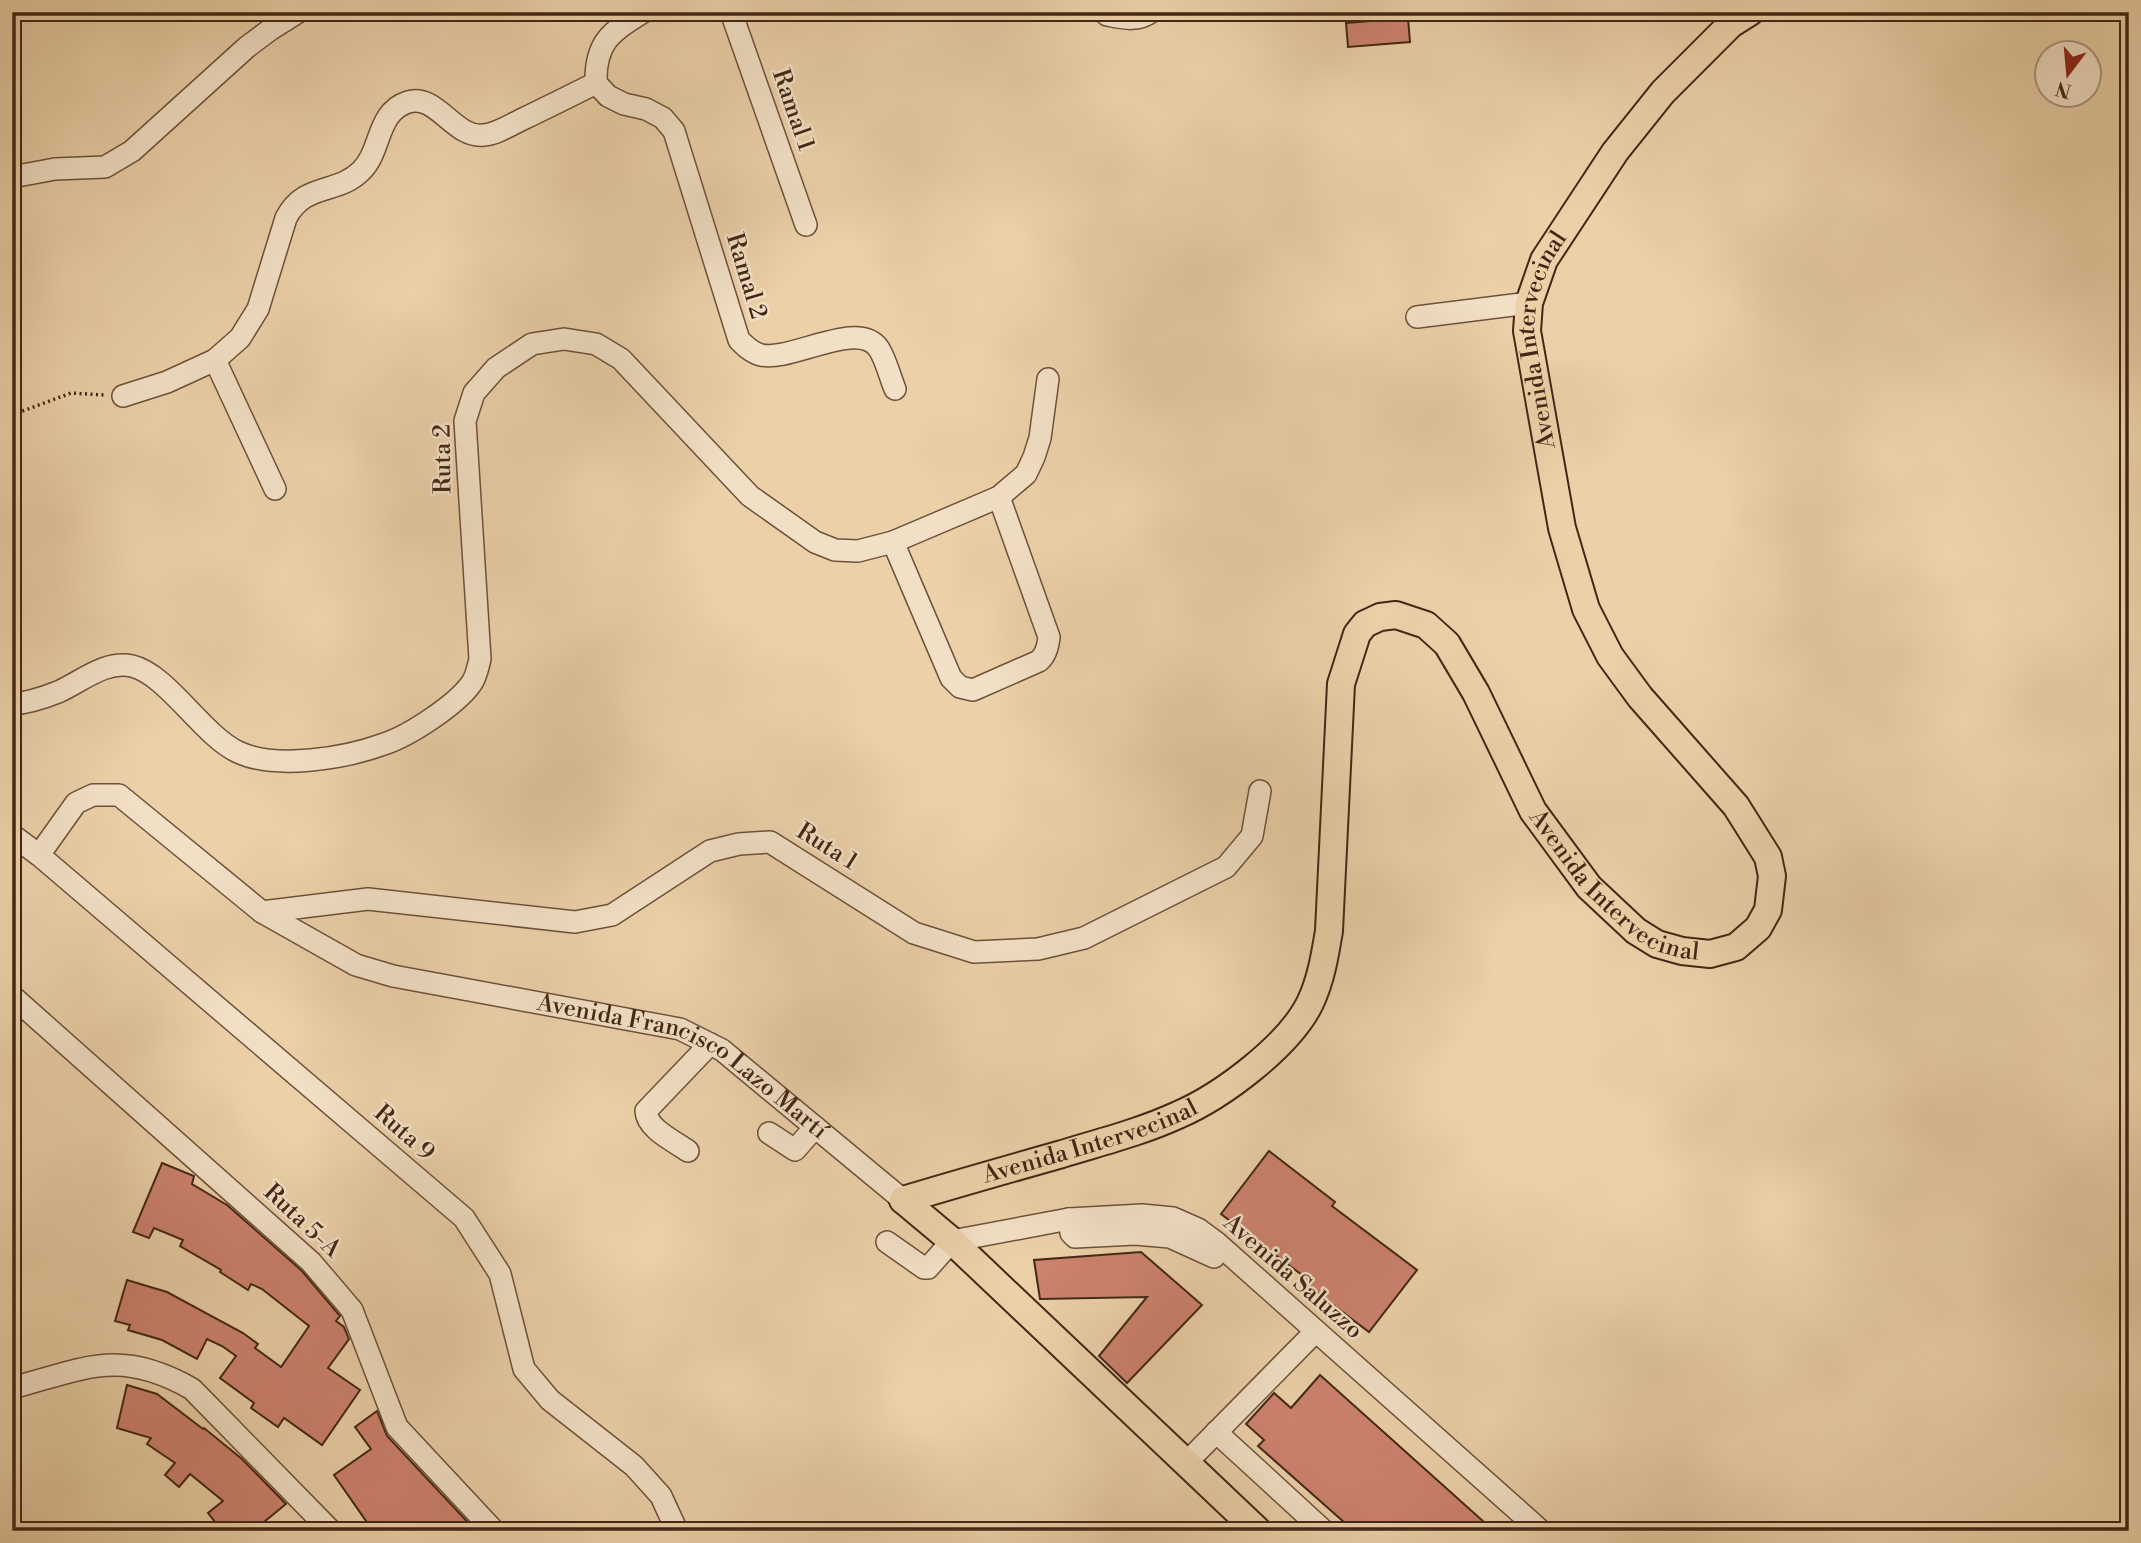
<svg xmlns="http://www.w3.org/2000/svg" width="2141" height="1543" viewBox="0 0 2141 1543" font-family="'Libre Bodoni',serif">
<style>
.building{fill:#cd826e;stroke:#432715;stroke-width:2}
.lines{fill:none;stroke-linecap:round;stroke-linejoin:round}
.minor-casing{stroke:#6d513a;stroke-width:24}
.major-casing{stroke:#432715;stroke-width:30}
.path{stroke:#432715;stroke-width:3.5;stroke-dasharray:2 3.5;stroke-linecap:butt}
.minor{stroke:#f2e0c6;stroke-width:21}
.major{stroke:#ebd0a8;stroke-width:26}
.labels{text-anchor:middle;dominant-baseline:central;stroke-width:5;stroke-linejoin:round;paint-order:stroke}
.street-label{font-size:24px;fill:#432715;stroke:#f2e0c6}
</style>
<rect width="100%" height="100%" fill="#ebd0a8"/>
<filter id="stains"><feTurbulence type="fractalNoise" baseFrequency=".00286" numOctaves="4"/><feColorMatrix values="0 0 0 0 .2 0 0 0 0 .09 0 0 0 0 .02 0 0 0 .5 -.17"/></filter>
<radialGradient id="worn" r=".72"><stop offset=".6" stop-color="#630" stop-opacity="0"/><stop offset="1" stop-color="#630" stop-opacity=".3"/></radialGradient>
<path class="building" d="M 1408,18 L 1410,42 L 1348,47 L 1346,23 Z
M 1269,1151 L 1335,1202 L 1332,1206 L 1417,1270 L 1369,1332 L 1303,1282 L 1306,1278 L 1221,1214 Z
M 162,1163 L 194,1176 L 192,1184 L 227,1205 L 302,1271 L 340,1316 L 336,1321 L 344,1327 L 349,1339 L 328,1368 L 360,1390 L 322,1445 L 284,1418 L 278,1427 L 251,1408 L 254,1403 L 220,1378 L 236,1356 L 222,1346 L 207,1339 L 197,1359 L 162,1340 L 128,1330 L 130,1325 L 115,1321 L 127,1280 L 167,1292 L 243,1333 L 258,1344 L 255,1348 L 281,1367 L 309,1326 L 262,1289 L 251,1284 L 248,1290 L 220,1272 L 221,1270 L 180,1246 L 183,1240 L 154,1228 L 149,1238 L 133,1232 Z
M 1141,1252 L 1202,1305 L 1127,1383 L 1099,1356 L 1147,1297 L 1040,1299 L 1034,1260 Z
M 1320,1375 L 1484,1522 L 1475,1531 L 1354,1531 L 1258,1446 L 1264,1440 L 1246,1424 L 1274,1393 L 1291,1408 Z
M 127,1385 L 157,1394 L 203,1429 L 204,1428 L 242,1459 L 286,1504 L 253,1531 L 222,1531 L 208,1513 L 223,1501 L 190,1474 L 179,1487 L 165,1475 L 175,1463 L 147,1444 L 151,1438 L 117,1428 Z
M 377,1411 L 387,1436 L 476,1531 L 373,1531 L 334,1475 L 371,1449 L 355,1427 Z"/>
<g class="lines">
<g class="minor-casing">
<g id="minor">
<path d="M 731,12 L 806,225"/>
<path d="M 1104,12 L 1107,15 C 1123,18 1137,22 1151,12"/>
<path d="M 596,83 L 608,96 L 624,104 L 646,109 L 663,118 L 674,131 L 739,340 C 745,346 752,353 761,355 C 791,362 859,318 879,349 C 886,360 890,377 895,389"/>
<path d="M 12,177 L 55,169 L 105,167 L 132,151 L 247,47 L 271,29 L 298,12"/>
<path d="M 1417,317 L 1529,303"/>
<path d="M 215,360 L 275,489"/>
<path d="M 123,396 L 167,382 L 215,360 L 240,338 L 258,309 L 286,218 C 305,182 337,195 361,171 C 382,151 376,112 408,102 C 437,93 454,139 484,135 C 497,134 512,124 523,119 C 548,107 572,95 596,83 C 595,42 611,32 643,12"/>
<path d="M 893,542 L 951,678 L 960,687 L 973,690 L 1039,661 C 1046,655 1048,647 1049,637 L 999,497"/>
<path d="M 12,704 C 28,703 43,698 58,692 C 81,682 105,660 132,666 C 167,674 203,736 238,752 C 276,770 346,758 384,744 C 409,736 456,705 471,684 C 476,678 478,667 480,659 L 465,421 L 474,393 L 496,368 L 532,344 L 564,339 L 596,344 L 621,359 L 750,496 L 815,542 L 835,550 L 858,551 L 893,542 L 999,497 L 1026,474 L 1034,457 L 1040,438 L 1048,379"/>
<path d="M 12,835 L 39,855 L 464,1218 L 500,1274 L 524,1369 L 550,1400 L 634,1466 L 661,1496 L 677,1531"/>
<path id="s1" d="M 39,855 L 76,803 L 93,795 L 119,795 L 262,912 L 356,965 L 393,976 L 680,1029 L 722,1050 L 903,1200"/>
<path d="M 262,912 L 368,899 L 575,922 L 612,915 L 710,851 L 739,844 L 770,842 L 914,933 L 974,952 L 1038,949 L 1084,938 L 1226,867 L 1252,836 L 1260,791"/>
<path d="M 12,996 L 311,1262 L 352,1310 L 397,1427 L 494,1531"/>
<path d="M 769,1133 L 795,1150 L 815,1127"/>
<path d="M 688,1151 C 674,1141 647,1129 646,1111 L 710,1044"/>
<path d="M 1069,1219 L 1071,1233 L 1075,1237 L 1135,1234 L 1170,1237 L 1214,1257"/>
<path d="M 887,1242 L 924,1268 L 928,1268 L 952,1241 L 1069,1219 L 1142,1215 L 1173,1218 L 1198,1229 L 1217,1243 L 1541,1531"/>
<path d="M 12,1388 C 86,1368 120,1348 192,1389 L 331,1531"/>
<path d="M 1216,1432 L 1324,1531"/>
<path d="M 1186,1463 L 1316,1331"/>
</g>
</g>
<g class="major-casing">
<g id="major">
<path id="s2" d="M 903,1200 C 956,1184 1009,1169 1062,1154 C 1101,1142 1141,1132 1178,1115 C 1222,1096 1289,1046 1310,1003 C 1321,980 1325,955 1329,931 L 1341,684 L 1357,634 L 1365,624 L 1380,617 L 1396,615 L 1426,625 L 1447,644 L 1476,693 L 1533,811 L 1589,887 L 1636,931 L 1657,944 L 1682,951 L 1710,954 L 1736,947 L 1758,928 L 1768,910 L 1772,876 L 1768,857 L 1736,806 L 1640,697 L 1610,656 L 1586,609 L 1562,528 L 1527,331 L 1529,303 L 1544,260 L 1615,152 L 1663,92 L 1731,24 L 1750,12"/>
<path d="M 903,1200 L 952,1241 L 1258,1531"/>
</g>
</g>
<path class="path" d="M 12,415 L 71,393 L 104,395"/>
<use href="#minor" class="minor"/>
<use href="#major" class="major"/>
</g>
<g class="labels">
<g class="street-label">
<text transform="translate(793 110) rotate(71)">Ramal 1</text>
<text transform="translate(746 276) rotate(73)">Ramal 2</text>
<text stroke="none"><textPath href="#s2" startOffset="2086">Avenida Intervecinal</textPath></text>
<text transform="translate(443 459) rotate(-91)">Ruta 2</text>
<text transform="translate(827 847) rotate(32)">Ruta 1</text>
<text stroke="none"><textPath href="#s2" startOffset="1246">Avenida Intervecinal</textPath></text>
<text stroke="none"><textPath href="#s1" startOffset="749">Avenida Francisco Lazo Martí</textPath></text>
<text transform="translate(404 1133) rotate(41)">Ruta 9</text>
<text stroke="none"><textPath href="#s2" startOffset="196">Avenida Intervecinal</textPath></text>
<text transform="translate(302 1221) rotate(43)">Ruta 5-A</text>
<text transform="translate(1293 1277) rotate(41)">Avenida Saluzzo</text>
</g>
</g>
<rect width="2141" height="1543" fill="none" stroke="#ebd0a8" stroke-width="42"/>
<rect x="14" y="14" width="2113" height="1515" fill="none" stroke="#432715" stroke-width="3.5"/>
<rect x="21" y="21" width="2099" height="1501" fill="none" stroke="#432715" stroke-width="2"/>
<g transform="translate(2068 74) rotate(196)"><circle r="33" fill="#f2e0c6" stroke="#ac967f" stroke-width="2"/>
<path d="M0-5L12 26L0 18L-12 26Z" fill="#8f2418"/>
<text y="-10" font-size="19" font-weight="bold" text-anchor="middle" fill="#432715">N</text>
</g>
<rect width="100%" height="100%" filter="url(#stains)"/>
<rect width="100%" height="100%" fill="url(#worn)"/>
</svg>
